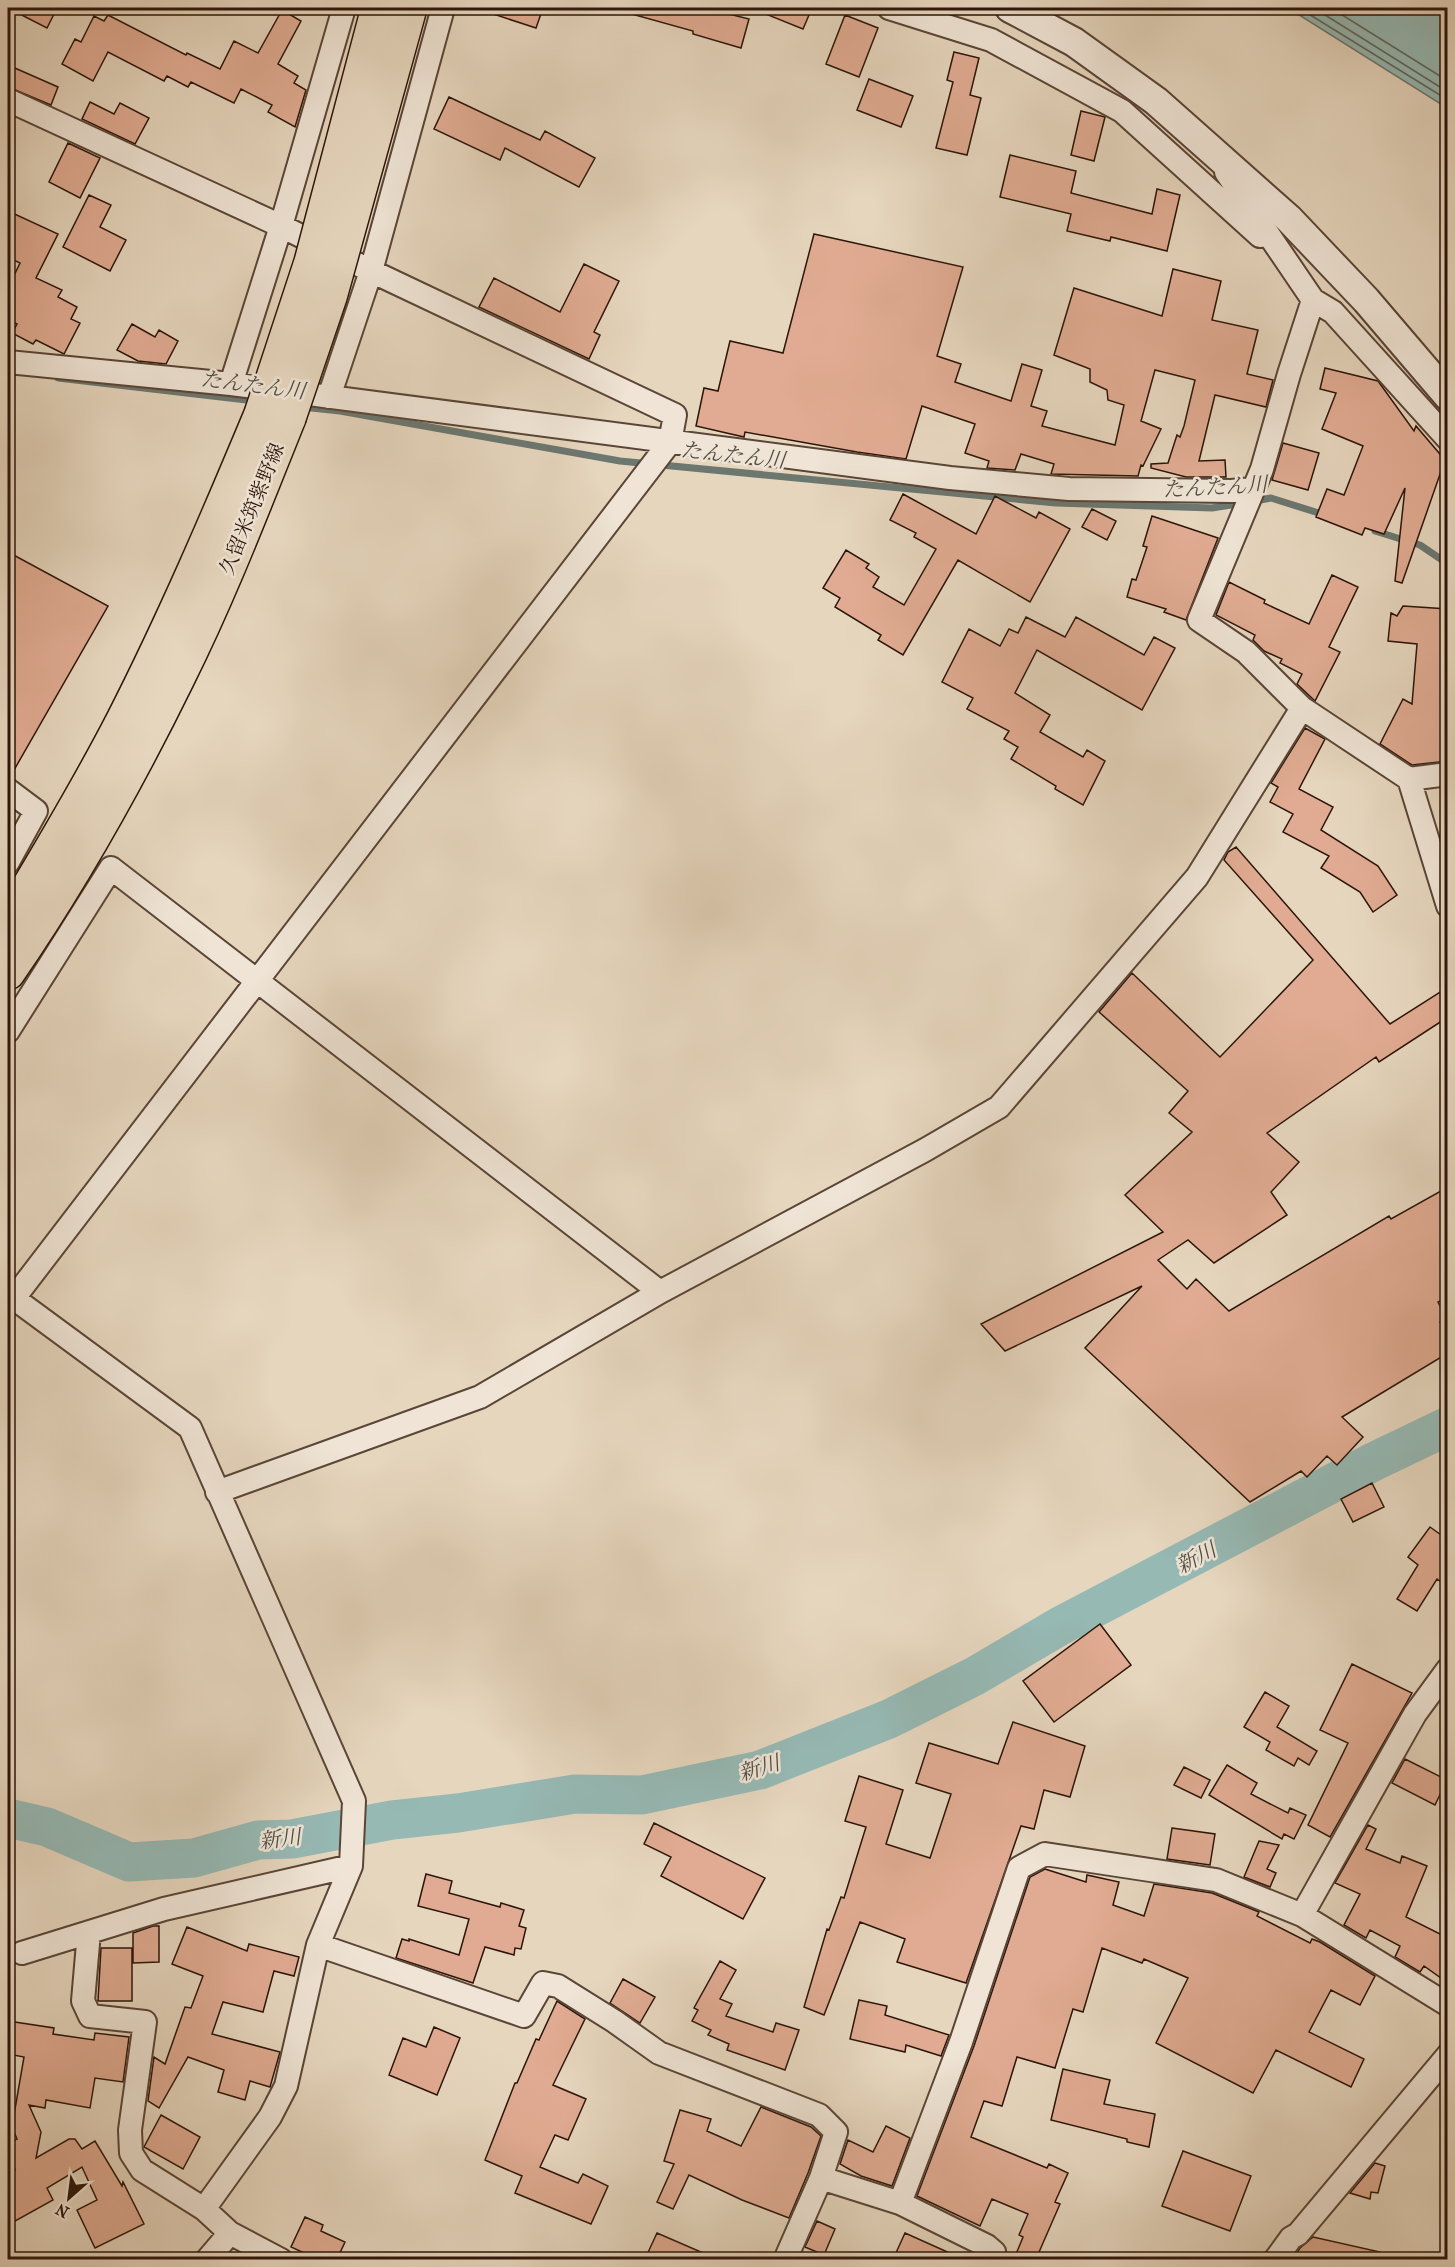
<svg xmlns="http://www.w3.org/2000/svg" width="1455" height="2267" viewBox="0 0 1455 2267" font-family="'IM FELL French Canon','Noto Serif JP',serif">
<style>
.water{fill:#96b9b4;stroke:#6c7770;stroke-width:1.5}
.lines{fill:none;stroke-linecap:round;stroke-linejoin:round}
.shore{stroke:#61675e;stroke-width:1.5}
.stream{stroke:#6c7770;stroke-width:7}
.river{stroke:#96b9b4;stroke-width:39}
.building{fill:#e0ab92;stroke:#2c1509;stroke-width:1.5}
.minor-casing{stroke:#5a4536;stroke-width:26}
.tertiary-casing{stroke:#5a4536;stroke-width:32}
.primary-casing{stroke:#2c1509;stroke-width:36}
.minor{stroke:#efe4d5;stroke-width:22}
.tertiary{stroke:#efe4d5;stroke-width:28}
.primary{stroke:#e6d6be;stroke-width:33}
.primary-bridge-casing{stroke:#2c1509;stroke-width:36;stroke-linecap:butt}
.primary-bridge{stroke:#e6d6be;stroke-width:33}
.labels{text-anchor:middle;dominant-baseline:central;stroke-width:5;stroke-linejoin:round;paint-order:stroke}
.street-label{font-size:20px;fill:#2c1509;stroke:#efe4d5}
.water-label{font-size:21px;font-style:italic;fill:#514e45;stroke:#efe4d5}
</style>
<rect width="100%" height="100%" fill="#e6d6be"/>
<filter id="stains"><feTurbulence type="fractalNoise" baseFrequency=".00333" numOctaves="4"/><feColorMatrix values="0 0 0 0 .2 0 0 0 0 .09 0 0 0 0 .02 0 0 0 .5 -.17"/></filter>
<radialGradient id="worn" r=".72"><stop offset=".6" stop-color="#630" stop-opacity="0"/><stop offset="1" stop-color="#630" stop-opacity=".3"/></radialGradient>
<path class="water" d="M 1288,8 L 1447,8 L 1447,108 Z"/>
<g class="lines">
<path class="shore" d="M 1299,8 L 1448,100
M 1314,8 L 1448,92
M 1331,8 L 1448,81"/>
<path class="stream" d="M 58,378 L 255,401
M 302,407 L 340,411 L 620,461 L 1056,503 L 1212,508 L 1244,503
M 1255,501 L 1271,498 L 1325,515
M 1375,531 L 1420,545 L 1448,564"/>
<path class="river" d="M 8,1818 L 47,1827 L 129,1862 L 194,1858 L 258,1840 L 292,1839 L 392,1820 L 458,1813 L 575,1794 L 642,1795 L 760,1770 L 889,1719 L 975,1676 L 1060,1626 L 1373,1462 L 1448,1426"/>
</g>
<path class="building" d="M 8,8 L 57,8 L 47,28 Z
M 484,8 L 543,8 L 536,28 L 484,11 Z
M 629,8 L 705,8 L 749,19 L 741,48 L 693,34 L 693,31 L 628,13 Z
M 751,8 L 812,8 L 803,29 Z
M 282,10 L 301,21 L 278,64 L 298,76 L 294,83 L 306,90 L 295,127 L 268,112 L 272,105 L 241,89 L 234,103 L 191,82 L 188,87 L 167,76 L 164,81 L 108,52 L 93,81 L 62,64 L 75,39 L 81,42 L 94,16 L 104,21 L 108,15 L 186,55 L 187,53 L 220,69 L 234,41 L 258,53 Z
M 845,15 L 878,28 L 859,77 L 826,64 Z
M 954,52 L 979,58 L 970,95 L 981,98 L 967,155 L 936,148 L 953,82 L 947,80 Z
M 8,65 L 58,87 L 51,105 L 8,87 Z
M 869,79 L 913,96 L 901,127 L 857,110 Z
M 449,97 L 540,140 L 545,131 L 595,158 L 579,187 L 505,148 L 500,160 L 434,129 Z
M 90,102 L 114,114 L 120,103 L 149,118 L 135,144 L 82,119 Z
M 1081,111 L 1105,117 L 1094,161 L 1071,155 Z
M 68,143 L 100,158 L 80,198 L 49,182 Z
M 1010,155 L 1076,171 L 1071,193 L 1152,214 L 1157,189 L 1180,195 L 1167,251 L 1111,237 L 1110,241 L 1067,231 L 1071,214 L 1000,197 Z
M 89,195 L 111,205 L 100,227 L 126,240 L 110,271 L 63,247 Z
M 8,211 L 58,234 L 36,278 L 62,290 L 58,297 L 77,307 L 71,319 L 80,323 L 64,354 L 36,340 L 33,344 L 12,333 L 17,324 L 8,319 L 8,288 L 20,263 L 8,257 Z
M 814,234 L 963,267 L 937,356 L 961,364 L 955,382 L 1011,401 L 1022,364 L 1042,370 L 1031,406 L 1047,411 L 1042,426 L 1115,445 L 1124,405 L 1108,400 L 1107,390 L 1090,382 L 1090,369 L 1054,355 L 1074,288 L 1162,316 L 1173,269 L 1221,281 L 1212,320 L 1258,330 L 1247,374 L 1273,380 L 1266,407 L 1215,395 L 1199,461 L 1225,460 L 1226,477 L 1186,477 L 1151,468 L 1151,464 L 1168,463 L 1177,435 L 1180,437 L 1184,426 L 1195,380 L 1155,370 L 1141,421 L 1161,429 L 1143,466 L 1141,465 L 1138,476 L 1051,474 L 1054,464 L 1021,454 L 1015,470 L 987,468 L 989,461 L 965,453 L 975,424 L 922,406 L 906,459 L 857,452 L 745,432 L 744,437 L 696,426 L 704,388 L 718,391 L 730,341 L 783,353 Z
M 584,264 L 619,281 L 594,332 L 600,335 L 589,359 L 479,307 L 494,278 L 560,312 Z
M 132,324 L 155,337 L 159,330 L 178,341 L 166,364 L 138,361 L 117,350 Z
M 1325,368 L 1378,381 L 1414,431 L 1416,426 L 1445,460 L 1402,583 L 1395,581 L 1405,488 L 1384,534 L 1365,528 L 1362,535 L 1316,517 L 1327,489 L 1344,495 L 1363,446 L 1322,429 L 1336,393 L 1320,389 Z
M 1283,443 L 1319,453 L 1308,490 L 1272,480 Z
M 903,494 L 976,534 L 995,496 L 1036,518 L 1039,512 L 1070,529 L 1030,602 L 958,560 L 903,655 L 878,640 L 881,635 L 835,607 L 840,598 L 823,588 L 846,550 L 869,564 L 866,568 L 879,577 L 873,587 L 904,605 L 936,549 L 914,537 L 916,533 L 890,520 Z
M 1092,509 L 1116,521 L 1107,540 L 1082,527 Z
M 1152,516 L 1218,538 L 1186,620 L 1164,612 L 1166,609 L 1127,597 L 1132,579 L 1136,580 L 1147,547 L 1143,546 Z
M 8,552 L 108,606 L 10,777 L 8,777 Z
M 1332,575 L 1358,587 L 1329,647 L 1340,652 L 1315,701 L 1297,684 L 1302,674 L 1280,663 L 1282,659 L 1264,651 L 1253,640 L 1255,635 L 1216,615 L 1229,582 L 1265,600 L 1264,603 L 1309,624 Z
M 1403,606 L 1448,609 L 1448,761 L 1412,765 L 1380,744 L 1403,699 L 1412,704 L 1417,644 L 1388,641 L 1391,613 L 1397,616 Z
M 1026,617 L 1065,637 L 1076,617 L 1144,655 L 1154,637 L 1175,648 L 1142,710 L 1037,650 L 1015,693 L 1050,715 L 1040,732 L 1083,757 L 1087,750 L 1105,761 L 1083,805 L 1055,789 L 1056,786 L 1011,759 L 1018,747 L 1004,739 L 1009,731 L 967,709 L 973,698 L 942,682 L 969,629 L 1000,646 L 1009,629 L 1018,633 Z
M 1305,728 L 1325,739 L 1299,789 L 1333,807 L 1321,830 L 1378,866 L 1397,895 L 1373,912 L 1360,892 L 1321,868 L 1329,856 L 1283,832 L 1293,814 L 1270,802 L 1278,787 L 1271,783 Z
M 1236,847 L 1390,1024 L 1448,987 L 1448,1017 L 1379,1062 L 1376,1057 L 1267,1133 L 1299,1162 L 1271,1192 L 1287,1215 L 1214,1263 L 1188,1240 L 1158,1260 L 1187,1289 L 1196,1279 L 1229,1311 L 1389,1216 L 1391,1219 L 1448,1187 L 1448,1297 L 1438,1302 L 1447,1319 L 1440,1322 L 1448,1334 L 1448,1353 L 1342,1417 L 1363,1437 L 1337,1465 L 1327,1456 L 1307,1477 L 1301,1471 L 1250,1502 L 1085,1348 L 1142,1286 L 1005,1351 L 981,1324 L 1163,1232 L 1125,1195 L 1192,1132 L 1169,1113 L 1188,1091 L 1099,1012 L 1132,973 L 1220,1057 L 1313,960 L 1224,860 L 1228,852 Z
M 1372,1483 L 1384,1507 L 1353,1522 L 1341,1499 Z
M 1430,1527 L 1448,1540 L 1448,1587 L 1437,1579 L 1417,1611 L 1397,1599 L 1418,1565 L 1408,1557 Z
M 1100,1624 L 1131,1665 L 1054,1722 L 1023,1681 Z
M 1352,1664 L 1412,1693 L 1330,1837 L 1308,1825 L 1348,1743 L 1320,1730 Z
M 1265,1692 L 1289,1706 L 1277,1727 L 1317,1751 L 1309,1765 L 1298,1758 L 1294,1766 L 1266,1750 L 1270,1742 L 1244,1727 Z
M 1013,1722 L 1085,1746 L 1070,1797 L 1044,1790 L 1034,1829 L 1021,1826 L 966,1983 L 897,1962 L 905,1939 L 860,1922 L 824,2015 L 804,2007 L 827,1929 L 829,1930 L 841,1897 L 844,1898 L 866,1827 L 845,1821 L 859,1776 L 903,1790 L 886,1844 L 930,1858 L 951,1794 L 916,1783 L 929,1743 L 998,1764 Z
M 1405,1759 L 1447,1780 L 1435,1805 L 1392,1783 Z
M 1227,1765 L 1257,1783 L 1251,1794 L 1288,1813 L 1290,1808 L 1306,1815 L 1294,1839 L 1284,1834 L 1282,1839 L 1209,1795 Z
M 1184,1767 L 1210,1780 L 1201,1798 L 1174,1785 Z
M 654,1823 L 765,1878 L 743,1919 L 661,1876 L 671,1857 L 644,1844 Z
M 1368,1825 L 1376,1829 L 1366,1849 L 1400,1863 L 1402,1856 L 1427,1866 L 1406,1917 L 1448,1938 L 1448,1983 L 1424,1966 L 1420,1972 L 1395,1957 L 1400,1946 L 1370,1930 L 1366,1938 L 1344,1925 L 1360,1894 L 1335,1883 Z
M 1172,1828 L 1215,1834 L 1210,1865 L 1167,1859 Z
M 1259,1841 L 1279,1845 L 1267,1869 L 1276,1873 L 1270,1887 L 1244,1877 Z
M 1045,1869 L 1086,1882 L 1087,1875 L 1119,1882 L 1113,1905 L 1144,1916 L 1154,1884 L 1212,1893 L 1259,1912 L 1257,1916 L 1310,1943 L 1312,1939 L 1320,1942 L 1375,1976 L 1360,2005 L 1331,1990 L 1309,2032 L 1364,2059 L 1351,2087 L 1276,2050 L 1253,2093 L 1156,2043 L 1188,1978 L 1144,1959 L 1142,1963 L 1102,1948 L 1083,2012 L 1073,2009 L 1055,2068 L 1017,2057 L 1002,2106 L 984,2101 L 971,2137 L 1047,2168 L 1049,2164 L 1068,2173 L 1055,2202 L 1060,2204 L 1036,2259 L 1014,2259 L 1023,2237 L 1019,2235 L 1028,2214 L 992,2199 L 980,2226 L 917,2196 L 974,2046 L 1030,1877 Z
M 426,1874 L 452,1881 L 449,1893 L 500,1907 L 501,1903 L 524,1910 L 519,1926 L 526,1928 L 521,1949 L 515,1948 L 514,1955 L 485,1947 L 473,1983 L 396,1958 L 402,1939 L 409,1941 L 409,1939 L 459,1955 L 469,1919 L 418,1906 Z
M 153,1926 L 159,1926 L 159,1962 L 133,1963 L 133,1933 Z
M 187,1927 L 247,1951 L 249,1944 L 299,1957 L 294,1976 L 274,1971 L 263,2012 L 223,2002 L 212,2034 L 280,2052 L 270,2087 L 250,2081 L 245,2100 L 218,2092 L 224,2070 L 188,2057 L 159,2108 L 148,2101 L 154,2057 L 165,2064 L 185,2007 L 191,2008 L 203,1976 L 172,1964 Z
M 101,1948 L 132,1948 L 132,2001 L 98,2001 Z
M 720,1961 L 736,1970 L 720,1999 L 732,2004 L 726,2016 L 773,2032 L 776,2023 L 799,2030 L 785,2070 L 727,2050 L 729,2044 L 708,2035 L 711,2030 L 692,2021 L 698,2010 L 694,2008 Z
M 623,1979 L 655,1997 L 640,2023 L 610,2003 Z
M 859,2000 L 887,2006 L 885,2015 L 949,2035 L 941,2056 L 906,2045 L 905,2052 L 850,2039 Z
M 557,2001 L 585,2019 L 553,2085 L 586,2099 L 568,2140 L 555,2135 L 540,2167 L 578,2183 L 583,2174 L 608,2186 L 591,2224 L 515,2193 L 522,2176 L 485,2160 L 515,2083 L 517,2083 L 536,2039 L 539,2040 Z
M 8,2021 L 54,2028 L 53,2034 L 94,2040 L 95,2033 L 129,2037 L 123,2082 L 95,2078 L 90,2108 L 46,2100 L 45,2108 L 29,2105 L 41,2132 L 36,2158 L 69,2139 L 75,2139 L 82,2149 L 95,2141 L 122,2186 L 123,2182 L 144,2224 L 95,2248 L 77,2210 L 97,2200 L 82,2167 L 47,2188 L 53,2200 L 8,2225 L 8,2174 L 15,2170 L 8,2151 L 8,2143 L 17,2139 L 8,2117 L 14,2115 L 24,2057 L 8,2054 Z
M 434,2027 L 460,2038 L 437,2095 L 389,2075 L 403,2038 L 426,2047 Z
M 1063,2069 L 1110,2080 L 1104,2104 L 1155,2114 L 1149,2147 L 1127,2142 L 1127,2139 L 1051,2120 Z
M 761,2107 L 811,2127 L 821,2136 L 808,2173 L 789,2218 L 742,2200 L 689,2175 L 673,2209 L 657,2202 L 674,2164 L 664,2161 L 680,2110 L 711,2119 L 707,2131 L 741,2146 Z
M 161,2115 L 200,2137 L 183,2169 L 144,2147 Z
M 886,2126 L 910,2138 L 892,2186 L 861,2176 L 840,2164 L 848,2140 L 873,2152 Z
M 1183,2151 L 1251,2176 L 1230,2231 L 1162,2206 Z
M 1375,2163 L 1385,2166 L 1378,2193 L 1371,2192 L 1370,2199 L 1350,2193 Z
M 305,2217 L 323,2225 L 321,2231 L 345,2242 L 337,2259 L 317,2259 L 291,2247 Z
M 817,2221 L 835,2229 L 824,2255 L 805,2247 Z
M 657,2233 L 717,2259 L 645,2259 Z
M 905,2233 L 963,2259 L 906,2259 L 895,2255 Z
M 1313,2237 L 1380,2252 L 1379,2259 L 1293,2259 L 1300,2248 Z"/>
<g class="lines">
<g class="minor-casing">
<path id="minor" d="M 889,8 L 991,40 L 1122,111 L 1260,236
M 8,100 L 281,226 L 371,271 L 675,415 L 670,442 L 14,1298
M 1226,172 L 1313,300 L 1289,374 L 1262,469 L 1199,620 L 1246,652 L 1302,708 L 1409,779 L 1448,906
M 1313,300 L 1333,312 L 1448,439
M 8,362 L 231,384 L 950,478 L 1069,489 L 1231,491 L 1253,489
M 231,384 L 281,226 L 344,8
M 329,397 L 371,271 L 443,8
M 1409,779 L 1448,774
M 8,790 L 36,811 L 8,862
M 8,1031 L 111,868 L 660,1292
M 8,1294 L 190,1428 L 354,1801 L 351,1866 L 318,1945 L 286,2086 L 270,2117 L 204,2209
M 217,1492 L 480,1397 L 660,1292 L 925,1150 L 999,1107 L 1197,877 L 1302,708
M 1302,1915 L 1415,1714 L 1448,1669
M 89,1932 L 83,2001 L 90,2016 L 145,2022 L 130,2130 L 131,2153 L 142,2170 L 204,2209 L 230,2233 L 281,2260
M 318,1945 L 524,2016 L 543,1983 L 558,1986 L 614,2021 L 659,2053 L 819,2115 L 836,2132 L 821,2178
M 22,1953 L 164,1909 L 351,1866
M 900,2203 L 961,2042 L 1019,1868 L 1045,1854 L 1216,1880 L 1302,1915 L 1448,2005
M 207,2260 L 230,2233
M 785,2260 L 821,2178 L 900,2203 L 987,2246 L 994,2252 L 992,2260
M 1275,2260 L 1291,2238 L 1298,2234 L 1448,2055"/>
</g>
<g class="tertiary-casing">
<path id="tertiary" d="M 1010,8 L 1074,42 L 1156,101 L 1209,148 L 1289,219 L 1366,300 L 1448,396"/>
</g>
<g class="primary-casing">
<path id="primary" d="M 8,921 C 48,855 88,788 123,720 C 174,620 218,517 261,414
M 8,973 C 72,880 128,780 178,678 C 220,594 254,505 289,418"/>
</g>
<use href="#minor" class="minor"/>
<use href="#tertiary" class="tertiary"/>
<use href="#primary" class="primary"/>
<g class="primary-bridge-casing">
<path id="primary-bridge" d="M 261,414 L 311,262 L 378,8
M 289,418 L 330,297 L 410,8"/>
</g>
<use href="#primary-bridge" class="primary-bridge"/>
</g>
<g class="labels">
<g class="street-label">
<text transform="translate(252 509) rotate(-68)">久留米筑紫野線</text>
</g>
<g class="water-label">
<text transform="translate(253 385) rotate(7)">たんたん川</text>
<text transform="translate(733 455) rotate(6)">たんたん川</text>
<text transform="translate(1215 487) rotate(-3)">たんたん川</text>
<text transform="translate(1196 1558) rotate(-28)">新川</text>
<text transform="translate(759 1768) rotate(-17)">新川</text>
<text transform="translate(280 1839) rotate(-7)">新川</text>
</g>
</g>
<rect width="1455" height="2267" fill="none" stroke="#e6d6be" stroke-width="30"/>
<rect x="9" y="9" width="1437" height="2249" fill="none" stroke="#2c1509" stroke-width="3"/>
<rect x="15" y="15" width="1425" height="2237" fill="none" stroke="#2c1509" stroke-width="1.5"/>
<g transform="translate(69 2198) rotate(208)" stroke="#efe4d5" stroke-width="4.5" paint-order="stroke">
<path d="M0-4.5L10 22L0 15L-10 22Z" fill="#2c1509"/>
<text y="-9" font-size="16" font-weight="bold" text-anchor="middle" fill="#2c1509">N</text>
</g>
<rect width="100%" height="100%" filter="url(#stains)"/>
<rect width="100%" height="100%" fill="url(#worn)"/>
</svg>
